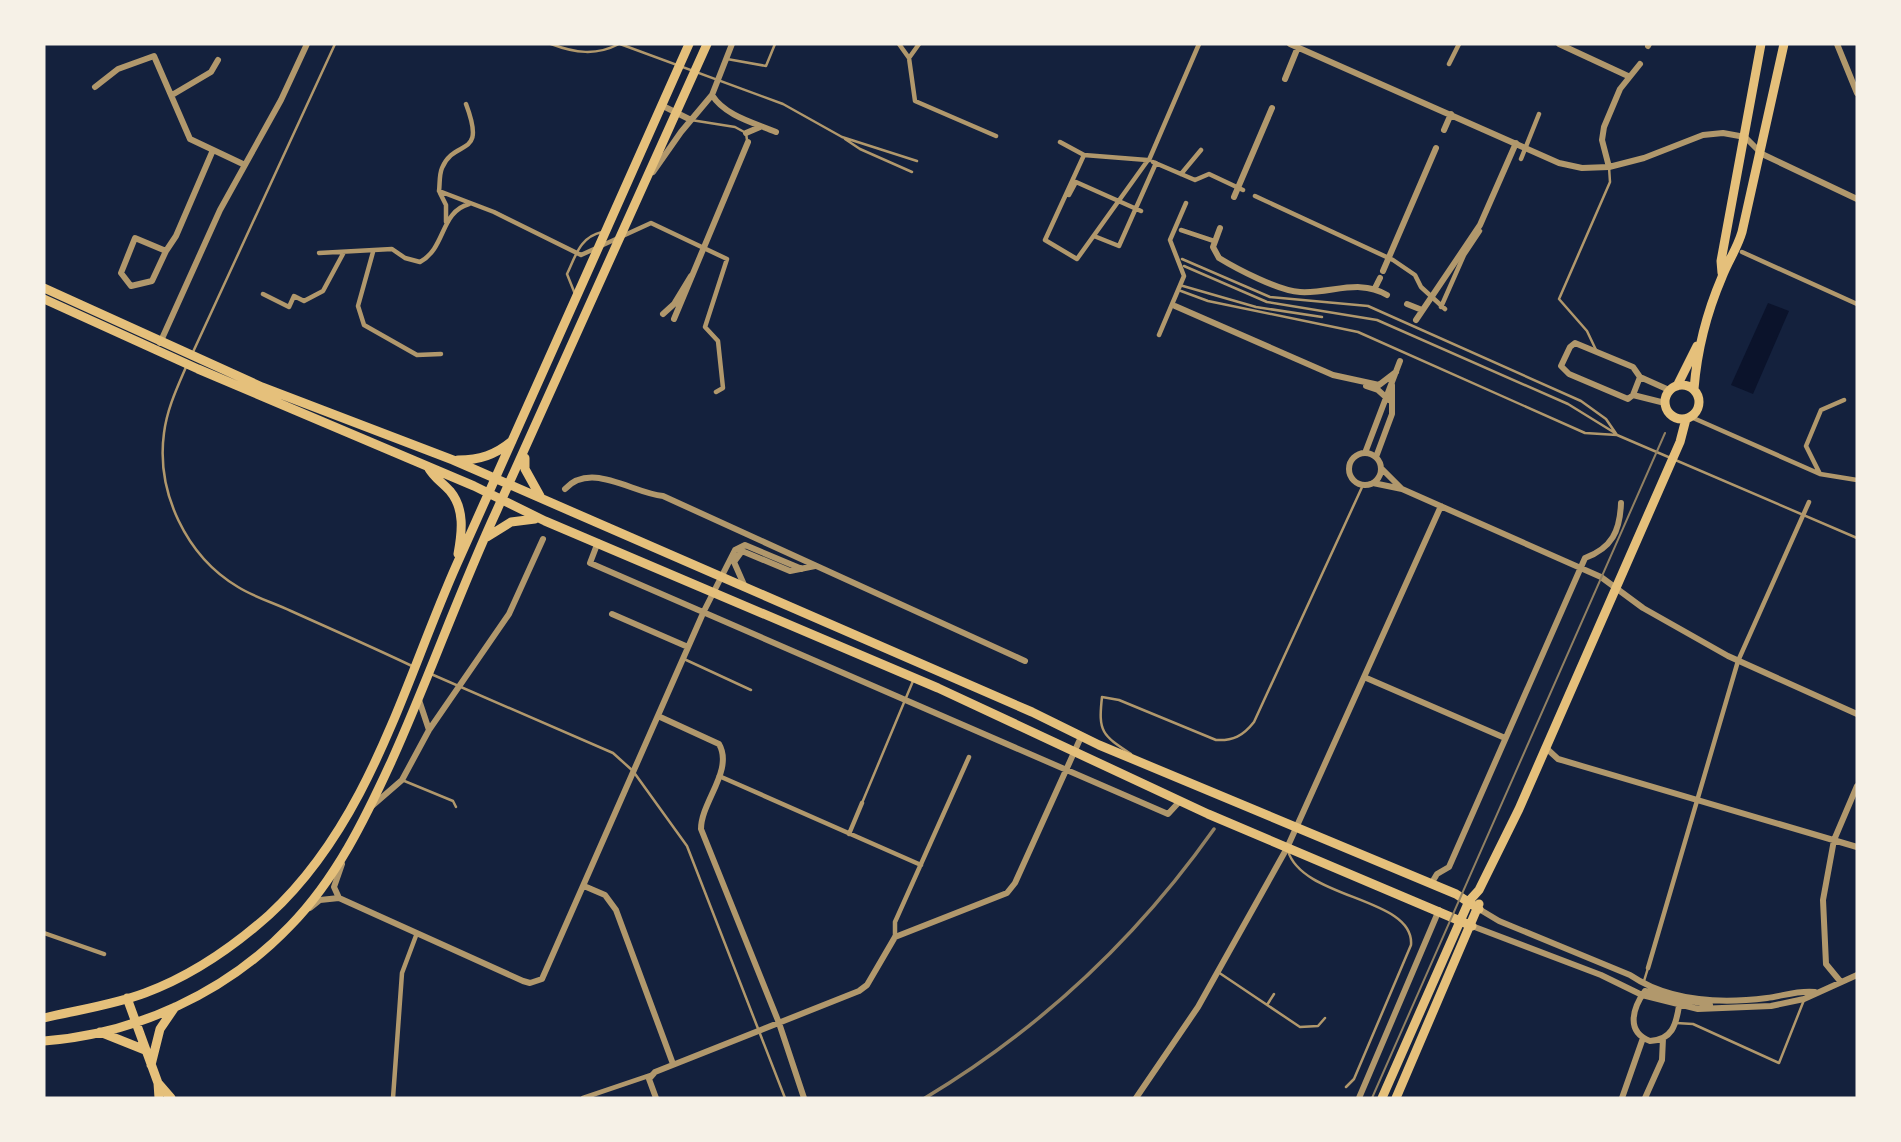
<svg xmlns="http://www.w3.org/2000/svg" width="1901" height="1142" viewBox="0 0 1901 1142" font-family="'Roboto Condensed',sans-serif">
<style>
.water{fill:#0b132b}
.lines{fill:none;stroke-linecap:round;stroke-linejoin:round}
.service{stroke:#b1986c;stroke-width:2.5}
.pedestrian{stroke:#b1986c;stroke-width:4.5}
.minor{stroke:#b1986c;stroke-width:6}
.secondary{stroke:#e5c07b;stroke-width:9}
.tram{stroke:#918062;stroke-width:2}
.rail{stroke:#918062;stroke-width:3.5}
</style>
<rect width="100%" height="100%" fill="#14213d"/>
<path class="water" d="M 1768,303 L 1789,311 L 1753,394 L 1731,385 Z"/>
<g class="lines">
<path class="service" d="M 551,44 C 575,53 596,56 619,44
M 620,44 L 783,104 L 842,137 L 917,161
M 727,59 L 766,66 L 775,44
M 691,120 L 735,127 L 746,133 L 747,140
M 845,139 L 860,149 L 912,172
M 1182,259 L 1270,297 L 1368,306 L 1581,401 L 1606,419 L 1617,435
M 1184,266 L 1267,302 L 1377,320 L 1568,404 L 1615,433
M 1183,286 L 1256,307 L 1322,317
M 1181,291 L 1208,301 L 1358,332 L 1585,433 L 1617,435 L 1857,538
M 575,294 L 567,274 C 576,255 580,237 602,232
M 1596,350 L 1587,331 L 1559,299 L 1610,182 L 1609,167
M 193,352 L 335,44
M 186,367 C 177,388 167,409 164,433 C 156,492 186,556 238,587 C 254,597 274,603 291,611 C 331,629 372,647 412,666
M 684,659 L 751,690
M 431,674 L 613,753 L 633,771 L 687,846 L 785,1098
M 1131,754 C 1102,735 1098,732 1102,697 L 1119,700 L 1216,740 C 1233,741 1243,736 1254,722 L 1363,485
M 402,780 L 453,801 L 456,807
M 862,803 L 913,681
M 1288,851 C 1303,900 1415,897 1411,945 L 1354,1079 L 1346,1087
M 1218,972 L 1300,1027 L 1318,1026 L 1325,1018
M 1644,981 L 1648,968
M 1267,1005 L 1274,994
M 1676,1023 L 1693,1024 L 1779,1063 L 1804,1000"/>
<path class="pedestrian" d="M 899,44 L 909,58 L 915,101 L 996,136
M 909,58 L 919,44
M 1449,64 L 1459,44
M 466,104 C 487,160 455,137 442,168 C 439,175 440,184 439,191 L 494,212 L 581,255 L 651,223 L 727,259 L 705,327 L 718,341 L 723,388 L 716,392
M 1060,142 L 1084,155 L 1045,240 L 1077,259 L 1148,160
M 1084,155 L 1147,160
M 1521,159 L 1539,114
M 1149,160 L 1199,44
M 1153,162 L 1195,180 L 1209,174 L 1243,190
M 1181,174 L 1201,150
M 440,193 L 446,205 L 446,222
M 1069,195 L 1076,182 L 1141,211
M 1255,196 L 1393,260 L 1415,275 L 1421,287 L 1445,309
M 1181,230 L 1214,241
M 1094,236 L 1119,246 L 1156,163
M 373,252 L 358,306 L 364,325 L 417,355 L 441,354
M 1742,252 L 1857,304
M 319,253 L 392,249 L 405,258 L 420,262 C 446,248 440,212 469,204
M 263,294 L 289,307 L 294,296 L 304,301 L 323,291 L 344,252
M 1441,307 L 1464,255 L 1480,231
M 1159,335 L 1184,276 L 1170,240 L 1186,203
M 1691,417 L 1820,474 L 1857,480
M 1820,474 L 1806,446 L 1821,410 L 1844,400
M 719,776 L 921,865
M 849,834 L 862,803
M 44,933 L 104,954
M 895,937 L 895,922 L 969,757
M 1648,968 L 1738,661 L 1809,502
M 393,1098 L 402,973 L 417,933
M 583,1098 L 651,1075"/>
<path class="minor" d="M 732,44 L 712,95 C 725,116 755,123 776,132
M 1290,44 L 1559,163 L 1582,168 L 1609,167 L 1644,158 L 1703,135 L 1723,133 L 1745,137 L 1762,154 L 1857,199
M 1559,44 L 1628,76
M 1837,44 L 1857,93
M 1648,46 L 1649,44
M 1285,79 L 1298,47
M 95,87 L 118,69 L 154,56 L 190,139 L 245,165
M 172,95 L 211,72 L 218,60
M 661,105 L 691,120
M 1444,130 L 1451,114
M 746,133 L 760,127
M 1609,167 L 1602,140 L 1604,127 L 1620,89 L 1640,64
M 653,172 L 681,132 L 712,95
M 1234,197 L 1272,108
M 1220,228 L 1213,247 L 1219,258 C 1237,269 1279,291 1300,292 C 1331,294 1359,278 1387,295
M 166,251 L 152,281 L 131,286 L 121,273 L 135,238 L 166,251 L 176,236 L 213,150
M 1383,271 L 1436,148
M 1375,288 L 1380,278
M 1407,304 L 1422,310
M 1175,306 L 1333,375 L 1379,385 L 1396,372
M 663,314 L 674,304 L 691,276
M 674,319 L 748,142
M 1416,320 L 1480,225 L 1516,143
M 160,343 L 220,210 L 281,100 L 307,44
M 1366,386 L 1378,390 L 1389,400
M 1633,395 L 1640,377
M 1665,403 L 1633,395 L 1628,399 L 1569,374 L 1561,366 L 1570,347 L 1575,343 L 1633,367 L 1640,377 L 1669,390
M1349 469a16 16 0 1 1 32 0a16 16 0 1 1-32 0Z
M 1365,453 L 1400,361
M 1376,457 L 1392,414 L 1392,385
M 1381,468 L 1402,489
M 1373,483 L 1402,489 L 1601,577 L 1643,608 L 1728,656 L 1857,714
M 565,489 C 591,461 632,493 663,496 L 1025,661
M 598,542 L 590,563 L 1168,814 L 1180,801
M 745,587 L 734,562 L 742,551 L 790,571 L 815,566
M 612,614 L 688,647
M 1364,677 L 1505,738
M 419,700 L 429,730
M 658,716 L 719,744 C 734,770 701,802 701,829 L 779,1023 L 804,1098
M 1545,747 L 1558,759 L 1857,847
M 372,806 L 402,780 L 429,730 L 509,614 L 543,539
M 1431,884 L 1437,874 L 1449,867 L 1585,558 C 1612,548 1620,531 1621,503
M 584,886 L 605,895 L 616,910 L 673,1064
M 339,898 L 334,887 L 342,864
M 310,908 L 320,900 L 339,898 L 523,981 L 530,983 L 542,979 L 704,611 L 735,550 L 745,545 L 802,569
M 1479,909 L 1499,921 L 1630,975 C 1670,1002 1720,1004 1767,998 C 1783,996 1798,990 1815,992
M 1472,926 L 1601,975 L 1642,995 L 1698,1009 L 1771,1006 L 1804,999 L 1857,975
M 1840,981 L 1826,964 L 1823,900 L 1834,840 L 1857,786
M 1679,1006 C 1676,1025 1672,1040 1650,1041 C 1626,1032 1632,1009 1645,991 L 1710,1005
M 656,1098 L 649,1079 L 655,1072 L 859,991 L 867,985 L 895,937 L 1007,893 L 1015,883 L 1081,737
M 1136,1098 L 1198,1007 L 1287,848 L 1441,506
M 1359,1098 L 1439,910
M 1622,1098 L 1643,1038
M 1645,1098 L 1662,1060 L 1663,1038"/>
<path class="secondary" d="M 1722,273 L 1721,261 L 1761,44
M 44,288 L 262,387 L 453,460 L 1032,712 L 1099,745 L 1456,894 L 1479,909
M 44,299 L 198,369 L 474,486 L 545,521 L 938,688 L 1208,814 L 1472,926
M1665 402a17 17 0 1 1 34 0a17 17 0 1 1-34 0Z
M 1677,386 L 1697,346
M 1694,389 C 1697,351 1707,312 1722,277 C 1728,261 1737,249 1742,232 L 1784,44
M 525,458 L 525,469 L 540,496
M 458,460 C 480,460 495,455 512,441
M 428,467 C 434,478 442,482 450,491 C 465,509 462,532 458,554
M 487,537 L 511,522 L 535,519
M 127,998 L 158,1083 L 159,1098
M 44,1018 C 77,1010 113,1005 145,993 C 191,976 233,947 269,915 C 369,823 403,686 456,566 C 535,392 611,218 689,44
M 100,1032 L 145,1050
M 44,1041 C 136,1034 226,993 290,926 C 336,879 365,819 392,760 C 429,678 459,592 497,510 C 567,355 638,200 707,44
M 151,1065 L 160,1029 L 175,1007
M 158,1083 L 171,1098
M 1382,1098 L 1469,901 L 1479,890 L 1519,809 L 1680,442 L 1686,419
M 1396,1098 L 1479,904"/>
<path class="tram" d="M 1372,1098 L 1665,433"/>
<path class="rail" d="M 925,1098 C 1040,1029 1137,938 1214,829"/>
</g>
<rect width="1901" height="1142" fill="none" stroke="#f6f1e7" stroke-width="91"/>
</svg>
